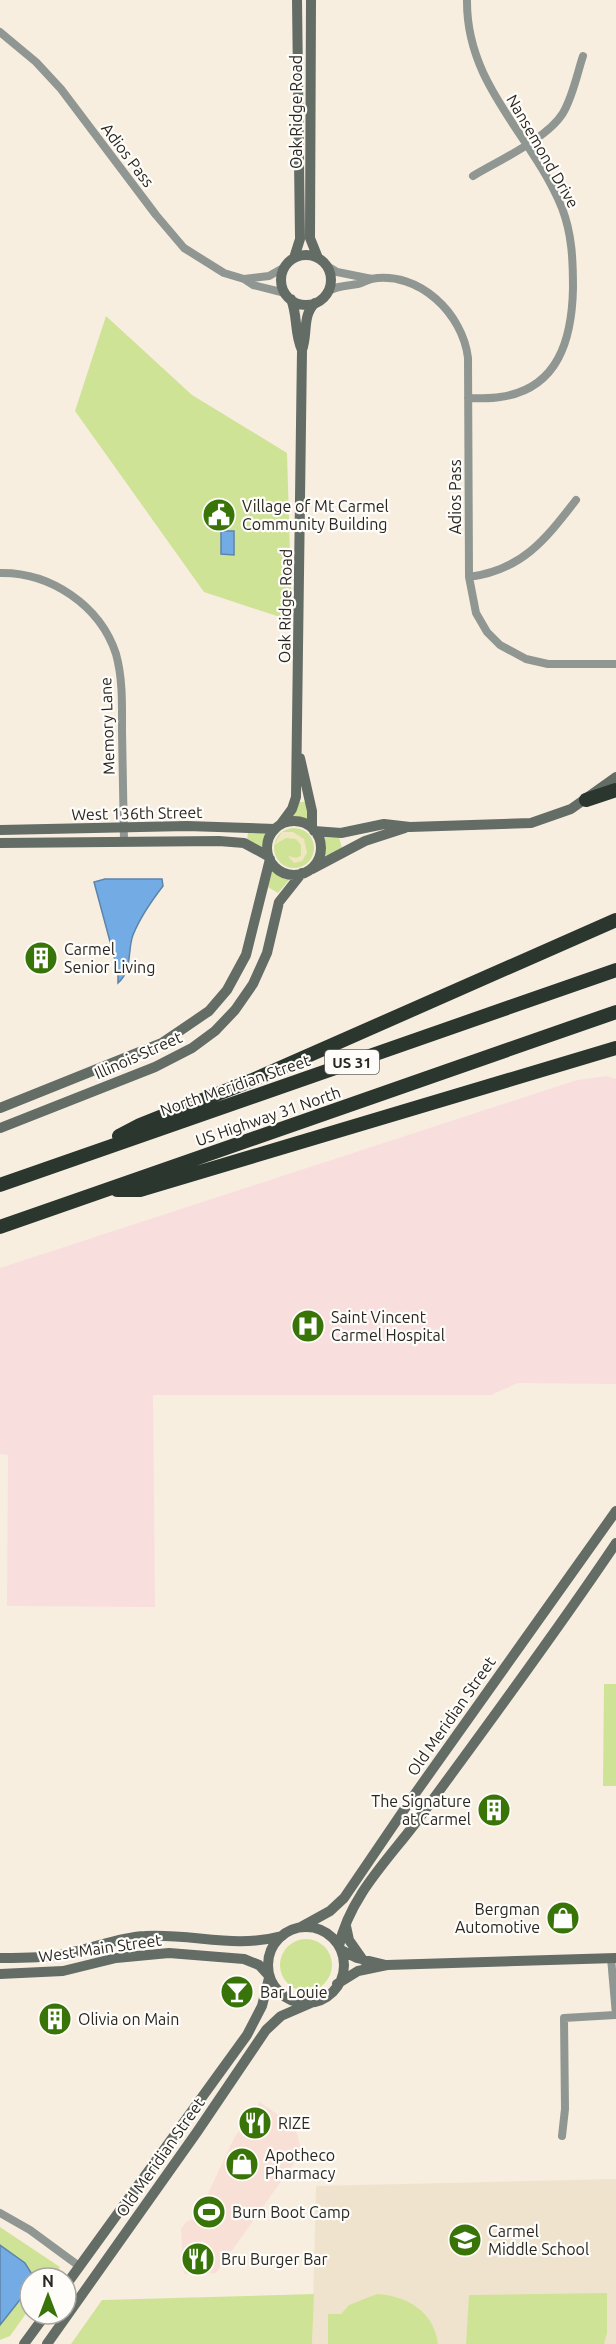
<svg xmlns="http://www.w3.org/2000/svg" width="616" height="2344" viewBox="0 0 616 2344" font-family="Ubuntu,sans-serif">
<style>
.commercial{fill:#f8e0d6}
.built{fill:#f0e3ce}
.medical{fill:#f9dede}
.green{fill:#cfe396}
.sand{fill:#f0e6c1}
.water{fill:#73ace5;stroke:#5d84aa;stroke-width:1.5}
.lines{fill:none;stroke-linecap:round;stroke-linejoin:round}
.street{stroke:#909792;stroke-width:8}
.secondary{stroke:#646c66;stroke-width:10}
.highway{stroke:#2a362e;stroke-width:14}
.labels{text-anchor:middle;dominant-baseline:central;stroke-width:4.5;stroke-linejoin:round;paint-order:stroke}
.shield{fill:#fefdfa;stroke:#6a6763;stroke-width:1.5}
.shield-label{font-size:15px;font-weight:bold;fill:#2a2722}
.street-label{font-size:16px;fill:#2a2722;stroke:#fefdfa}
.poi-label{font-size:16px;fill:#2a2722;stroke:#fefdfa;text-anchor:start}
</style>
<rect width="100%" height="100%" fill="#f7eee0"/>
<path class="commercial" d="M 260,2102 L 295,2127 L 302,2152 L 216,2273 L 184,2274 L 181,2229 L 187,2221 L 196,2219 L 234,2138 Z"/>
<path class="built" d="M 616,2179 L 616,2344 L 312,2344 L 316,2186 Z"/>
<path class="medical" d="M 607,1076 L 616,1079 L 616,1384 L 518,1383 L 491,1395 L 153,1395 L 155,1607 L 7,1606 L 8,1455 L 0,1454 L 0,1268 L 577,1080 Z"/>
<path class="green" d="M 106,316 L 192,395 L 287,453 L 292,621 L 204,592 L 75,411 Z
M 299,802 L 306,802 L 308,820 L 293,816 Z
M274 848a20 20 0 1 1 40 0a20 20 0 1 1-40 0Z
M 248,833 L 266,834 L 262,848 L 247,840 Z
M 322,836 L 339,837 L 342,848 L 324,857 Z
M 272,870 L 290,879 L 278,893 L 268,887 Z
M 604,1684 L 616,1684 L 616,1786 L 603,1786 Z
M280 1965a26 26 0 1 1 52 0a26 26 0 1 1-52 0Z
M 0,2227 L 60,2267 L 52,2278 L 30,2278 L 30,2308 L 10,2336 L 0,2340 Z
M 607,2293 L 607,2333 L 604,2344 L 466,2344 L 469,2295 Z
M 314,2294 L 312,2344 L 71,2344 L 102,2300 Z
M 377,2294 C 407,2296 434,2311 438,2344 L 328,2344 L 328,2314 L 341,2314 L 349,2305 Z"/>
<path class="sand" d="M 282,832 L 293,832 L 304,839 L 307,853 L 302,861 L 294,863 L 288,856 L 296,858 L 301,856 L 301,845 L 296,839 L 286,838 L 274,845 Z"/>
<path class="water" d="M 221,531 L 234,531 L 234,555 L 221,554 Z
M 105,879 L 162,879 L 163,886 C 153,899 139,920 133,935 C 127,951 133,970 118,983 L 118,971 L 94,882 Z
M 0,2245 L 25,2263 L 33,2276 L 30,2278 L 27,2291 L 0,2325 Z"/>
<g class="lines">
<path class="street" d="M 467,0 C 466,86 532,134 562,208 C 572,234 573,260 573,288 C 572,338 559,389 500,397 C 490,399 479,398 468,398
M 0,32 L 36,62 L 61,89 L 156,215 L 184,248 L 224,273 L 244,279 L 253,285 L 285,293
M 473,176 C 498,161 548,138 563,113 C 573,96 577,74 583,56
M 327,266 L 337,272 L 372,279
M 244,279 L 269,276 L 285,267
M 327,292 C 338,285 347,286 358,284 C 363,283 367,280 371,279 C 419,270 463,314 468,358 L 469,577 L 476,613 L 487,632 L 500,645 L 526,659 L 548,664 L 616,664
M 0,573 C 50,572 100,605 116,654 C 123,679 122,706 122,731 C 123,768 123,804 124,841
M 469,577 C 522,570 545,540 576,500
M 611,1958 L 616,2015
M 562,2136 L 565,2109 L 564,2018 L 615,2015
M 0,2213 L 30,2230 L 79,2266"/>
<path class="secondary" d="M 311,0 L 310,238 L 318,258
M281 280a25 25 0 1 1 50 0a25 25 0 1 1-50 0Z
M 294,258 L 300,239 L 297,0
M 291,299 C 298,316 294,333 302,350
M 300,758 L 312,811 L 312,828
M267 848a27 27 0 1 1 54 0a27 27 0 1 1-54 0Z
M 281,824 L 292,809 L 296,797 L 302,350 C 308,334 302,315 315,303
M 0,830 L 187,826 L 275,829
M 314,831 L 341,833 L 384,824 L 410,827 L 531,823 L 571,809 L 616,777
M 0,843 L 219,841 L 244,843 L 268,856
M 312,869 L 365,841 L 405,828
M 0,1108 L 162,1043 L 209,1011 L 227,990 L 246,955 L 270,859
M 0,1128 L 155,1067 L 192,1048 L 215,1031 L 235,1010 L 253,984 L 267,953 L 279,902 L 302,873
M 346,1926 L 349,1940 L 363,1960
M268 1965a38 38 0 1 1 76 0a38 38 0 1 1-76 0Z
M 301,1927 L 330,1911 L 344,1898 L 412,1798 L 616,1511
M 339,1946 C 350,1894 393,1855 423,1813 C 488,1724 555,1634 616,1543
M 341,1950 L 357,1958 L 386,1965
M 0,1958 C 24,1958 50,1958 73,1952 C 97,1947 120,1937 145,1936 C 193,1933 233,1949 282,1936
M 0,1974 L 63,1971 L 116,1958 L 169,1953 L 244,1959 L 259,1965 L 269,1976
M 337,1984 L 358,1971 L 387,1965 L 616,1958
M 66,2285 L 247,2035 L 262,2006 L 269,1978
M 24,2344 L 46,2314
M 47,2344 L 197,2132 L 266,2030 L 281,2016 L 311,2003"/>
<path class="highway" d="M 586,800 L 616,790
M 119,1136 L 140,1125 L 255,1079 L 616,920
M 0,1185 L 616,970
M 117,1190 L 140,1190 L 616,1048
M 0,1227 L 616,1012"/>
</g>
<defs>
<g id="civic-disc" transform="scale(1.725)"><circle r="9.5" fill="#387407" stroke="#fefdfa"/><path d="M-.6-6.5H3V-4.5H.6V-3L4-1V1h2V6H-6V1h2V-1L-.6-3ZM-1.2 2.5V6h2.4V2.5Z" fill="#fff"/></g>
<g id="building-disc" transform="scale(1.725)"><circle r="9.5" fill="#387407" stroke="#fefdfa"/><path d="M-4-6H4V6H1V3H-1V6H-4ZM-2.5-4.3h1.7v1.8h-1.7ZM.8-4.3h1.7v1.8H.8ZM-2.5-1h1.7V.8h-1.7ZM.8-1h1.7V.8H.8Z" fill="#fff"/></g>
<g id="hospital-disc" transform="scale(1.725)"><circle r="9.5" fill="#387407" stroke="#fefdfa"/><path d="M-5-5h3v3.5h4V-5h3V5h-3V1.5h-4V5h-3Z" fill="#fff"/></g>
<g id="shop-disc" transform="scale(1.725)"><circle r="9.5" fill="#387407" stroke="#fefdfa"/><path d="M-5-2.5h2.3a2.7 3.5 0 0 1 5.4 0H5L5.5 6h-11ZM-1.5-2.5h3a1.5 2.3 0 0 0-3 0Z" fill="#fff"/></g>
<g id="bar-disc" transform="scale(1.725)"><circle r="9.5" fill="#387407" stroke="#fefdfa"/><path d="M-6-5H6L.8 .8V4.5H3.5V6h-7V4.5H-.8V.8Z" fill="#fff"/></g>
<g id="restaurant-disc" transform="scale(1.725)"><circle r="9.5" fill="#387407" stroke="#fefdfa"/><path d="M-5-6h1v4h1v-4h1v4h1v-4h1v5L-1.5 .5V6h-2V.5L-5-1ZM5-6V6H3V1.5H1.5Q1.5-4 5-6Z" fill="#fff"/></g>
<g id="stadium-disc" transform="scale(1.725)"><circle r="9.5" fill="#387407" stroke="#fefdfa"/><path d="M0-5a6.5 5 0 1 0 0 10a6.5 5 0 1 0 0-10ZM-3.5-1.8h7v3.6h-7Z" fill="#fff"/></g>
<g id="school-disc" transform="scale(1.725)"><circle r="9.5" fill="#387407" stroke="#fefdfa"/><path d="M0-5L7-2L0 1L-7-2ZM-4 1L0 2.5L4 1V4Q0 6-4 4Z" fill="#fff"/></g>
</defs>
<g fill-rule="evenodd">
<use href="#civic-disc" x="219" y="515"/>
<use href="#building-disc" x="41" y="958"/>
<use href="#hospital-disc" x="308" y="1326"/>
<use href="#building-disc" x="494" y="1810"/>
<use href="#shop-disc" x="563" y="1918"/>
<use href="#bar-disc" x="237" y="1992"/>
<use href="#building-disc" x="55" y="2019"/>
<use href="#restaurant-disc" x="255" y="2123"/>
<use href="#shop-disc" x="242" y="2164"/>
<use href="#stadium-disc" x="209" y="2212"/>
<use href="#school-disc" x="465" y="2240"/>
<use href="#restaurant-disc" x="198" y="2259"/>
</g>
<g class="labels">
<rect class="shield" x="325" y="1050" width="54" height="24" rx="4.5"/>
<g class="shield-label">
<text x="352" y="1062">US 31</text>
</g>
<g class="street-label">
<text transform="translate(296 112) rotate(-90)">Oak Ridge Road</text>
<text transform="translate(543 151) rotate(60)">Nansemond Drive</text>
<text transform="translate(128 155) rotate(53)">Adios Pass</text>
<text transform="translate(455 497) rotate(-90)">Adios Pass</text>
<text transform="translate(285 606) rotate(-89)">Oak Ridge Road</text>
<text transform="translate(107 726) rotate(-92)">Memory Lane</text>
<text transform="translate(137 813) rotate(-1)">West 136th Street</text>
<text transform="translate(138 1055) rotate(-24)">Illinois Street</text>
<text transform="translate(235 1085) rotate(-19)">North Meridian Street</text>
<text transform="translate(268 1116) rotate(-19)">US Highway 31 North</text>
<text transform="translate(451 1716) rotate(-55)">Old Meridian Street</text>
<text transform="translate(100 1948) rotate(-8)">West Main Street</text>
<text transform="translate(160 2157) rotate(-55)">Old Meridian Street</text>
</g>
<g class="poi-label">
<text x="242" y="506">Village of Mt Carmel<tspan x="242" dy="18">Community Building</tspan></text>
<text x="64" y="949">Carmel<tspan x="64" dy="18">Senior Living</tspan></text>
<text x="331" y="1317">Saint Vincent<tspan x="331" dy="18">Carmel Hospital</tspan></text>
<text x="471" y="1801" text-anchor="end">The Signature<tspan x="471" dy="18">at Carmel</tspan></text>
<text x="540" y="1909" text-anchor="end">Bergman<tspan x="540" dy="18">Automotive</tspan></text>
<text x="260" y="1992">Bar Louie</text>
<text x="78" y="2019">Olivia on Main</text>
<text x="278" y="2123">RIZE</text>
<text x="265" y="2155">Apotheco<tspan x="265" dy="18">Pharmacy</tspan></text>
<text x="232" y="2212">Burn Boot Camp</text>
<text x="488" y="2231">Carmel<tspan x="488" dy="18">Middle School</tspan></text>
<text x="221" y="2259">Bru Burger Bar</text>
</g>
</g>
<g transform="translate(48 2296)"><circle r="28" fill="#fefdfa" stroke="#a9a7a4" stroke-width="1.5"/>
<path d="M0-4.5L10 22L0 15L-10 22Z" fill="#387407"/>
<text y="-9" font-size="16" font-weight="bold" text-anchor="middle" fill="#2a2722">N</text>
</g>
</svg>
